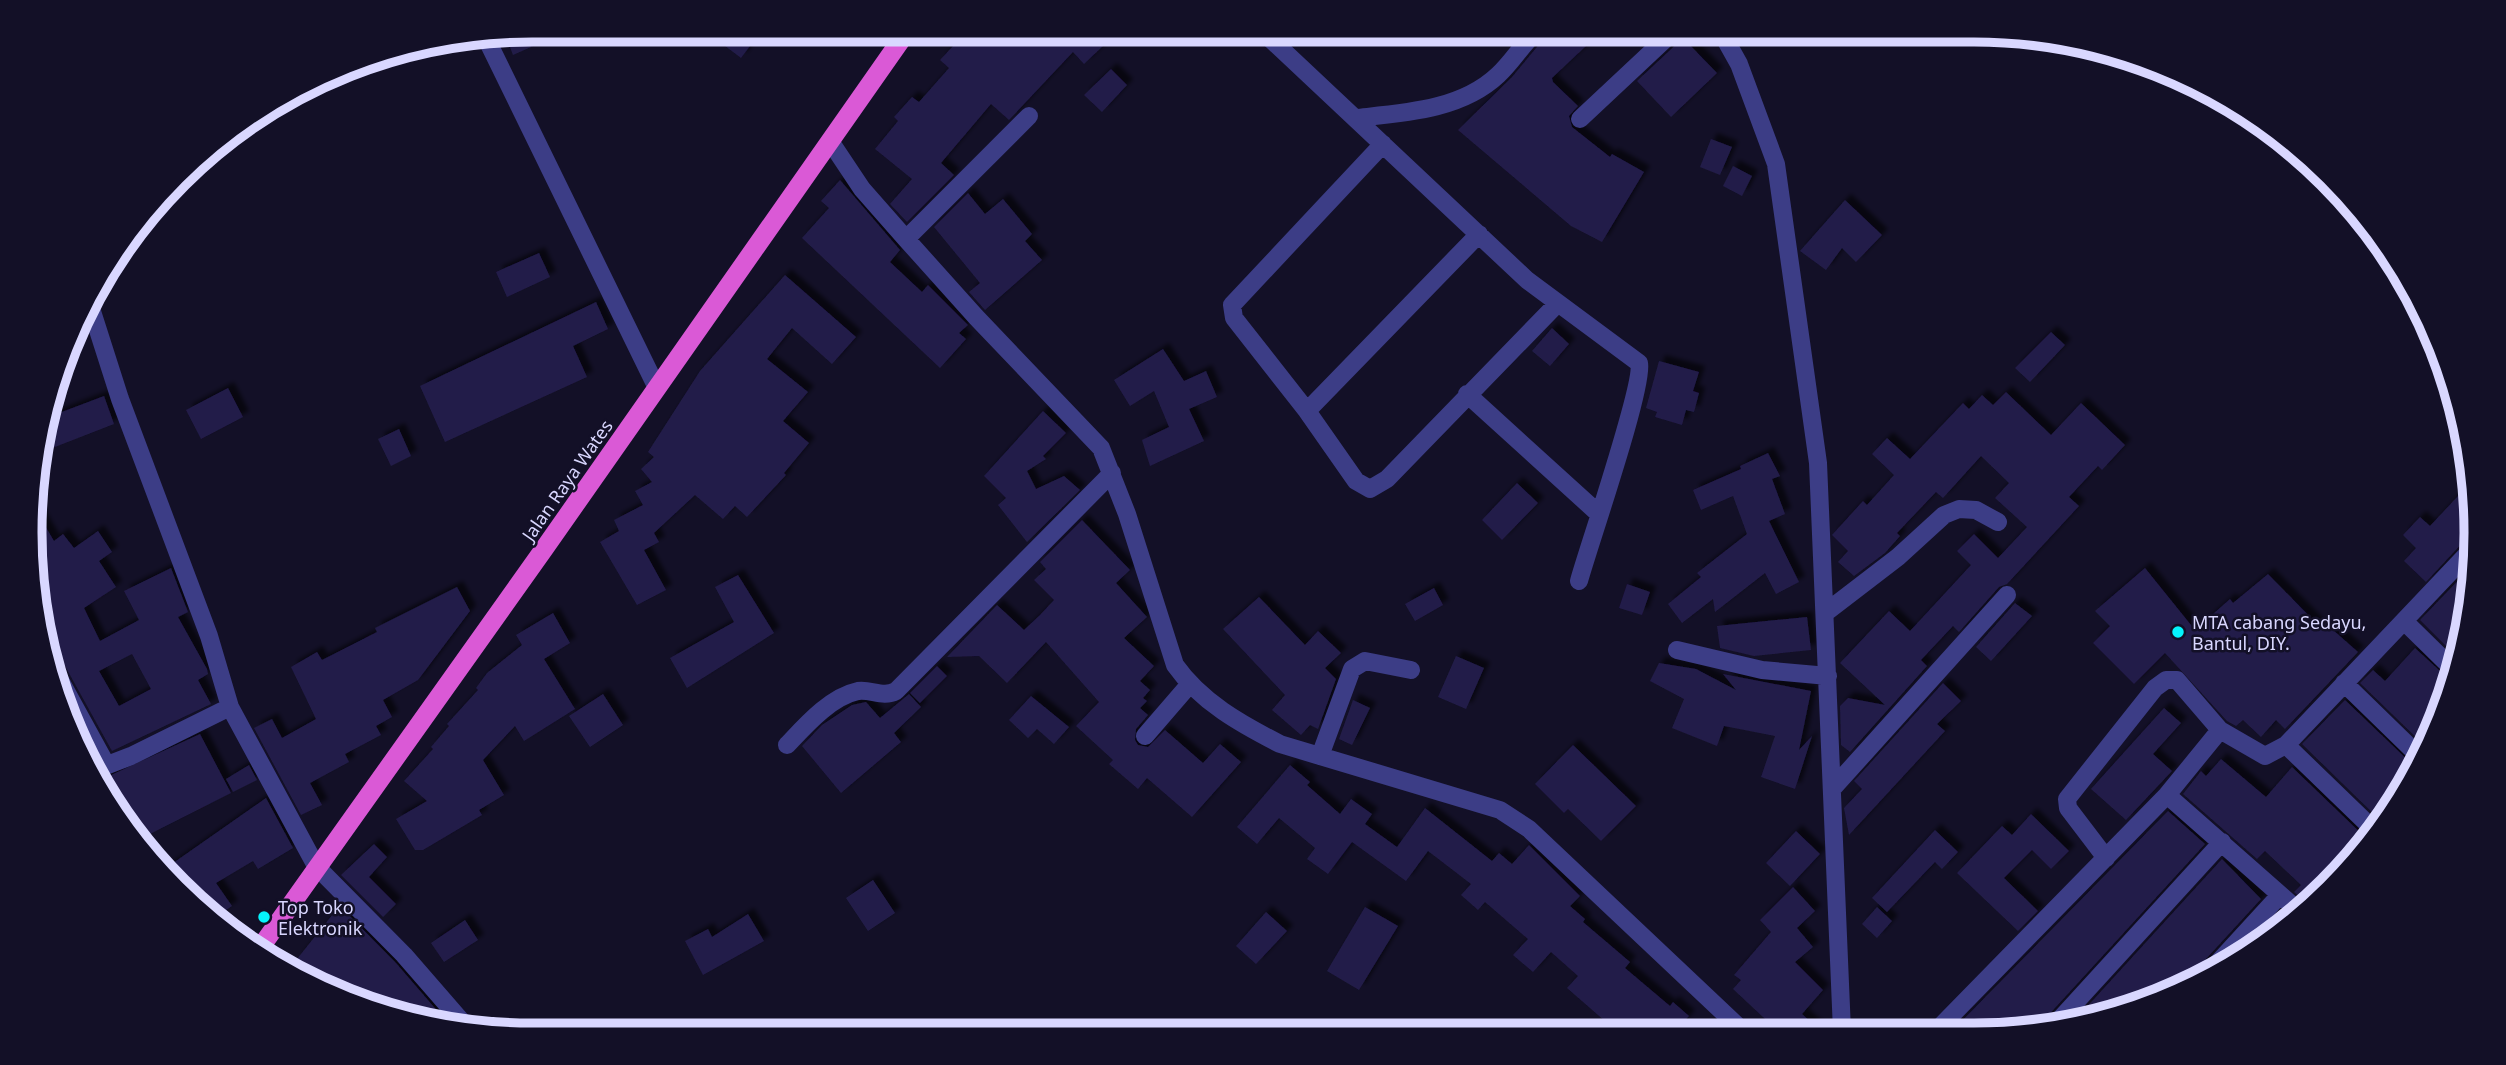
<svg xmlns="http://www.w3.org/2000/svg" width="2506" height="1065" viewBox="0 0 2506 1065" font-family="'Noto Sans',sans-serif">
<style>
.building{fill:#221c48;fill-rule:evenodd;filter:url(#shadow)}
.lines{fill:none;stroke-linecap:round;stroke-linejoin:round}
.minor{stroke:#3c3d86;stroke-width:18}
.trunk{stroke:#da59d6;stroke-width:19}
.poi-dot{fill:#05f3fc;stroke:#131027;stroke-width:2.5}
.labels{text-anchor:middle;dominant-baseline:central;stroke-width:5;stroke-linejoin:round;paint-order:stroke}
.street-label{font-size:18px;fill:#d9d7ff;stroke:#131027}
.poi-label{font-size:18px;fill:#d9d7ff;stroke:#131027;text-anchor:start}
.rim{fill:none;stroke:#d9d7ff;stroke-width:9}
</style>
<defs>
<filter id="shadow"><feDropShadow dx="6" dy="-6" stdDeviation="2" flood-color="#0009"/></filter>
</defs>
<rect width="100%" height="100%" fill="#131027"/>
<path class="building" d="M 533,30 L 567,30 L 567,31 L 513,55 L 505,34 Z
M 704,30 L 762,30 L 741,58 Z
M 968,30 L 1089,30 L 1104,45 L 1084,64 L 1073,52 L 1009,120 L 991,104 L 941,163 L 954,175 L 907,222 L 890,204 L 912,179 L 875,149 L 898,121 L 894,117 L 912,97 L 919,102 L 949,68 L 940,60 Z
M 1551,30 L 1603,30 L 1552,78 L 1553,82 L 1578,106 L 1569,116 L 1572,127 L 1610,157 L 1612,154 L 1644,172 L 1602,242 L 1571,226 L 1458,130 L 1512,77 Z
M 1683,38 L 1717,73 L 1671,117 L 1637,81 Z
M 1111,69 L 1127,85 L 1102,112 L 1084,95 Z
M 1711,139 L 1732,147 L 1720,175 L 1700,167 Z
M 1733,166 L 1752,176 L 1742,196 L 1723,186 Z
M 840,180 L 900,250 L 890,262 L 922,292 L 928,285 L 968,325 L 959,333 L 966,339 L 940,368 L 802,238 L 829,208 L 821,201 Z
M 968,193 L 985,214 L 1003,199 L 1032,234 L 1025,241 L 1042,260 L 985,310 L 969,292 L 980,283 L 934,227 Z
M 1845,200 L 1882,235 L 1856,262 L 1842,248 L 1826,270 L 1800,251 Z
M 539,253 L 550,277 L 507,297 L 496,272 Z
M 785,275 L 856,337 L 832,364 L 792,328 L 767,359 L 808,392 L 783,421 L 809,443 L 784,473 L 786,475 L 747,517 L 735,506 L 723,519 L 695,495 L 654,533 L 659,542 L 644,550 L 666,590 L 637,605 L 600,542 L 619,531 L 614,520 L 643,505 L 635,491 L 652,482 L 641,469 L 654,457 L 648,452 L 700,371 Z
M 596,302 L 608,329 L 573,346 L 587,377 L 445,442 L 420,386 Z
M 1552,328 L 1569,344 L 1550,366 L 1532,351 Z
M 2051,332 L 2065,345 L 2030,382 L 2015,368 Z
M 1163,349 L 1184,381 L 1206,371 L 1217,397 L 1189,409 L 1204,441 L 1150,466 L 1142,440 L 1169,427 L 1154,391 L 1130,406 L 1114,380 Z
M 1659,361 L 1699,372 L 1693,391 L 1699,393 L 1694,412 L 1686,410 L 1682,425 L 1655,417 L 1657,412 L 1646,408 Z
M 228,388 L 243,417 L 201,439 L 186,410 Z
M 2006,392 L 2051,435 L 2081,403 L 2125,445 L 2102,470 L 2098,466 L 2069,497 L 2079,506 L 2007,584 L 1999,587 L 1959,632 L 1953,626 L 1921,660 L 1927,666 L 1850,752 L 1841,745 L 1840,706 L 1848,698 L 1885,705 L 1840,663 L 1889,611 L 1910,631 L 1971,565 L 1957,551 L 1974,534 L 1998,558 L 2027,527 L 1995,498 L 2009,483 L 1981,456 L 1943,498 L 1936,492 L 1897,533 L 1900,536 L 1885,553 L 1854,576 L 1838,562 L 1848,551 L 1832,535 L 1863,501 L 1867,505 L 1894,475 L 1872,454 L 1887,438 L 1910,459 L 1963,403 L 1969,409 L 1982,395 L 1993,405 Z
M 104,396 L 114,424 L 37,454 L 46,418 Z
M 1043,411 L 1066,433 L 1043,456 L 1046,459 L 1027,471 L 1036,489 L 1064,476 L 1080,490 L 1027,542 L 998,505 L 1006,498 L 984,476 Z
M 399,429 L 411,456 L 391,466 L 378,439 Z
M 1768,453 L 1780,476 L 1772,479 L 1785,514 L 1769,521 L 1799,582 L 1776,594 L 1765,573 L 1715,612 L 1713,599 L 1682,623 L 1668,604 L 1701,577 L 1697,573 L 1747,534 L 1733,496 L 1701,510 L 1693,490 L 1741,469 L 1740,466 Z
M 2472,481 L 2474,536 L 2466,539 L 2426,582 L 2404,561 L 2416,548 L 2403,535 L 2420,517 L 2430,526 Z
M 1517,483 L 1538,503 L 1502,540 L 1482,520 Z
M 32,504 L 54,541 L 63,534 L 74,548 L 98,531 L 112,552 L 99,561 L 116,587 L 84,608 L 100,641 L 139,620 L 124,591 L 171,568 L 188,612 L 178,617 L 207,669 L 208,674 L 198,680 L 211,704 L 112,751 L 65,666 L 60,661 L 52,660 L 39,630 L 30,532 ZM 132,654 L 151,689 L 119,706 L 99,671 Z
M 1082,520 L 1130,570 L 1116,583 L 1147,617 L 1124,638 L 1154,666 L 1140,681 L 1150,690 L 1143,698 L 1147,701 L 1140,708 L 1148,715 L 1136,729 L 1135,740 L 1138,745 L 1148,747 L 1165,730 L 1203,763 L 1220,744 L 1241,762 L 1192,817 L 1147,778 L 1138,789 L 1109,764 L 1113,760 L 1076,726 L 1099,702 L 1046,642 L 1007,683 L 979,656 L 947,657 L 997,605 L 1024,630 L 1040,615 L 1054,600 L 1034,580 L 1046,569 L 1040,562 Z
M 2473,565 L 2472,599 L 2458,658 L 2420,620 Z
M 2145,568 L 2195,630 L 2230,599 L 2233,603 L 2268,574 L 2320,627 L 2324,622 L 2358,652 L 2285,729 L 2276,720 L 2261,737 L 2243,720 L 2236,726 L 2227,721 L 2165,653 L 2134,684 L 2093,643 L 2110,626 L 2095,611 Z
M 738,575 L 774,633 L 687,688 L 670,658 L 734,622 L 715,587 Z
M 1627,584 L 1650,592 L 1642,615 L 1619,608 Z
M 457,587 L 470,611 L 418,680 L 383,700 L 392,717 L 376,726 L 381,735 L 345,754 L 349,762 L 310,783 L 322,805 L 301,815 L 254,728 L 272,719 L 282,738 L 316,719 L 291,667 L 317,652 L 322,660 L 377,632 L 375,628 Z
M 1434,588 L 1443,605 L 1415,621 L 1405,604 Z
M 1259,597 L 1305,645 L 1318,631 L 1341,653 L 1325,668 L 1336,679 L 1318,729 L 1310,725 L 1301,735 L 1272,710 L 1285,695 L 1223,629 Z
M 2015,603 L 2032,616 L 1991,661 L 1976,647 Z
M 553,613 L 570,643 L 544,659 L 575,709 L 524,741 L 515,726 L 483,760 L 504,795 L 479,810 L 482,815 L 423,850 L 415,850 L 396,819 L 427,801 L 404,781 L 433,749 L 431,747 L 449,726 L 447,724 L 478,690 L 476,688 L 487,673 L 522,645 L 516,635 Z
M 1807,617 L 1811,650 L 1754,656 L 1720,648 L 1717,626 Z
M 2415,648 L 2452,682 L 2424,745 L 2360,683 L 2373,670 L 2385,681 Z
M 1456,656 L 1484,668 L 1466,709 L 1438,697 Z
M 1659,663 L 1696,669 L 1736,690 L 1723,674 L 1811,691 L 1799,750 L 1812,736 L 1795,789 L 1761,777 L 1775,736 L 1724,726 L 1717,746 L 1672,728 L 1684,699 L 1650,681 Z
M 937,666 L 947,676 L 920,703 L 910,693 Z
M 1943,683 L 1961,701 L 1937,724 L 1945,731 L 1849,835 L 1844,808 L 1862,789 L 1854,781 Z
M 603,694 L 623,725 L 590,747 L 569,716 Z
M 909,694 L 921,707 L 894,733 L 901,742 L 841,793 L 802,746 L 822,725 L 852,705 L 866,702 L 880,718 Z
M 1031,696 L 1069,727 L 1054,744 L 1037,729 L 1028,738 L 1009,720 Z
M 1353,700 L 1370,708 L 1352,745 L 1339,739 Z
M 2345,700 L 2414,766 L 2391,813 L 2382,822 L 2302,744 Z
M 2164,708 L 2181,723 L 2153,754 L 2172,771 L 2126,820 L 2091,789 Z
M 200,734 L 231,793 L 142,838 L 96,782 Z
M 1573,745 L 1636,806 L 1601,841 L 1568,809 L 1564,813 L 1535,784 Z
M 2221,759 L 2266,797 L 2292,767 L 2367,839 L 2309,905 L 2294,892 L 2301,885 L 2265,851 L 2257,859 L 2183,794 L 2201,771 L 2206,776 Z
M 249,765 L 257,780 L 233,792 L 226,779 Z
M 1290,765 L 1310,782 L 1307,785 L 1340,814 L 1351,799 L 1372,814 L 1365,824 L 1397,847 L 1425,808 L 1492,861 L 1499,853 L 1512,864 L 1529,845 L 1580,896 L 1570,906 L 1585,919 L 1583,922 L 1630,962 L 1625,968 L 1670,1006 L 1673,1002 L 1689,1016 L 1674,1032 L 1598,1032 L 1606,1022 L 1567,988 L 1578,976 L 1551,952 L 1533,972 L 1513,955 L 1528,939 L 1485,902 L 1478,910 L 1461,895 L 1471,884 L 1428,851 L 1406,881 L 1352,842 L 1328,874 L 1307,859 L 1315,848 L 1279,818 L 1257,844 L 1237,827 Z
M 266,798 L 293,848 L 258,869 L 253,861 L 216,883 L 232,906 L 213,919 L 201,911 L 166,868 Z
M 2168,811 L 2205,844 L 2044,1020 L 2041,1030 L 1952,1031 Z
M 2031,814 L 2069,851 L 2051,869 L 2032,850 L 2004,878 L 2038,911 L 2018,931 L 1957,873 L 2002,826 L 2012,835 Z
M 1935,830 L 1958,852 L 1942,869 L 1935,862 L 1887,912 L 1872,898 Z
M 1796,831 L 1820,854 L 1790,886 L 1766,863 Z
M 374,844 L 387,857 L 369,877 L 396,904 L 383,917 L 341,875 Z
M 2222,859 L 2261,899 L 2205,960 L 2203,974 L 2166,997 L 2073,1022 Z
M 873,880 L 895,913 L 868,931 L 846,898 Z
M 1793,887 L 1815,911 L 1797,928 L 1813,947 L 1795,962 L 1823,990 L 1802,1014 L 1822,1032 L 1779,1032 L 1733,989 L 1741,980 L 1734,975 L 1771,932 L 1760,920 Z
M 337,903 L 396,963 L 446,1021 L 371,1008 L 298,976 L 306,965 L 297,959 L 333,914 L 330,911 Z
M 1365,907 L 1398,926 L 1359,990 L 1327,971 Z
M 1877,907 L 1892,921 L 1877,938 L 1862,924 Z
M 2281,911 L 2291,919 L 2249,945 Z
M 1266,912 L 1287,931 L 1256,964 L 1236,946 Z
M 748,914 L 764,941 L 703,975 L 685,941 L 708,929 L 712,937 Z
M 465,920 L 478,940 L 444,962 L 431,943 Z"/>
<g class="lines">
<path class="minor" d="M 1261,30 L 1527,280 L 1639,363 C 1645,383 1588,548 1579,581
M 1720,30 L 1739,64 L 1776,164 L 1818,463 L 1842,1031
M 486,38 L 657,388
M 1356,118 C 1404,113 1461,110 1498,75 C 1513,61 1523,43 1538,30
M 1580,119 L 1675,30
M 830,141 L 862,189 L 906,239 L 976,317 L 1101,448 L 1127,514 L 1175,665 C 1201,702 1241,724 1280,744 L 1500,810 L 1529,829 L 1744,1032
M 1383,144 L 1232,305 L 1234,318 L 1307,411 L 1356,481 L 1370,489 L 1387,479 L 1557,304
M 906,239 L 1029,116
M 89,302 L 120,399 L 209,636 L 230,707 L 316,866 L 404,955 L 464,1024
M 1467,394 L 1599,514
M 1307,411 L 1479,234
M 1825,613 L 1898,557 L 1944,515 L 1959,509 L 1976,510 L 1998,522
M 2404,621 L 2455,671
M 1677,650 L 1762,670 L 1828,676
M 55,671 L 106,764
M 2344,683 L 2419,756
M 1145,736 L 1189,685
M 787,745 C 805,726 830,697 858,691 C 871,689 883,698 896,691 L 1112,473
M 2286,745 L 2375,831
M 1320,756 L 1352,669 L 1365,661 L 1411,670
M 92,771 L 131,756 L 230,707
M 1833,788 L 2007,595
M 2167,795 L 2301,913
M 2106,858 L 2068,808 L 2067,799 L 2155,688 L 2166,680 L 2177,680 L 2220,730
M 2213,968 L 2280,895
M 2052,1028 L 2222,842
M 1936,1031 L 2167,795 L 2220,730 L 2265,756 L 2286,745 L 2474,547"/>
<path class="trunk" d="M 258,951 L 544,549 L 908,30"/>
</g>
<g class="poi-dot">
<circle cx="2178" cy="632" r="7"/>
<circle cx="264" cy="917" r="7"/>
</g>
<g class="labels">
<g class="street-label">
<text transform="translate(567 480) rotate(-55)">Jalan Raya Wates</text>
</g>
<g class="poi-label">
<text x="2192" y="622">MTA cabang Sedayu,<tspan x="2192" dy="21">Bantul, DIY.</tspan></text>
<text x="278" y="907">Top Toko<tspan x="278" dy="21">Elektronik</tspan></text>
</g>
</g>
<path d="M0 0H2506V1065H0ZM532 42H1974A490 490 0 0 1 2464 532V533A490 490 0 0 1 1974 1023H532A490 490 0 0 1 42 533V532A490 490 0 0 1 532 42Z" fill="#131027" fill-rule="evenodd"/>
<path class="rim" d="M532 42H1974A490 490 0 0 1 2464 532V533A490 490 0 0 1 1974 1023H532A490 490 0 0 1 42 533V532A490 490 0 0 1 532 42Z"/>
</svg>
